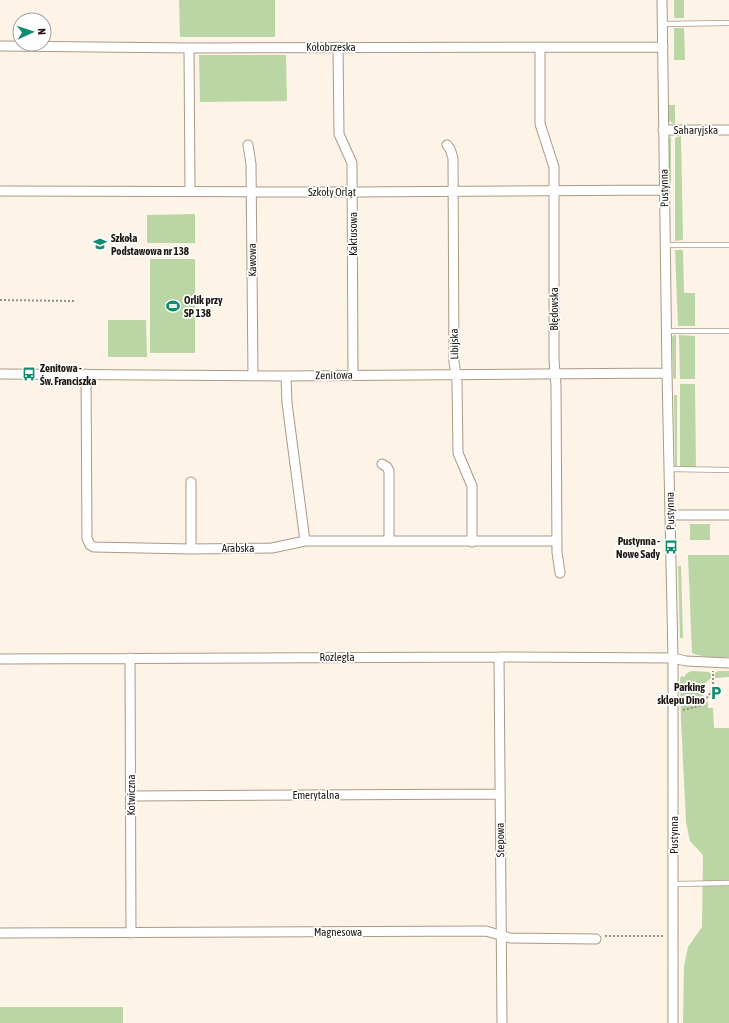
<svg xmlns="http://www.w3.org/2000/svg" width="729" height="1023" viewBox="0 0 729 1023" font-family="'Asap Condensed',sans-serif">
<style>
.green{fill:#bad6a5}
.lines{fill:none;stroke-linecap:round;stroke-linejoin:round}
.service-casing{stroke:#aa9a86;stroke-width:6}
.minor-casing{stroke:#aa9a86;stroke-width:11}
.path{stroke:#978f84;stroke-width:2;stroke-dasharray:2 2;stroke-linecap:butt}
.service{stroke:#fff;stroke-width:4.5}
.minor{stroke:#fff;stroke-width:9}
.labels{text-anchor:middle;dominant-baseline:central;stroke-width:3.5;stroke-linejoin:round;paint-order:stroke}
.street-label{font-size:11px;fill:#1e1811;stroke:#fff}
.poi-label{font-size:11px;font-weight:bold;fill:#1e1811;stroke:#fff;text-anchor:start}
</style>
<rect width="100%" height="100%" fill="#fdf3e6"/>
<path class="green" d="M 179,0 L 275,0 L 275,37 L 180,37 Z
M 674,0 L 684,0 L 684,18 L 675,18 L 674,16 Z
M 674,28 L 684,28 L 685,60 L 674,60 Z
M 199,55 L 286,55 L 287,101 L 200,102 Z
M 667,105 L 675,105 L 675,125 L 668,120 Z
M 671,135 L 671,183 L 668,184 L 668,141 Z
M 681,136 L 683,240 L 675,241 L 675,138 L 677,137 Z
M 195,214 L 195,243 L 147,243 L 147,215 Z
M 675,250 L 683,250 L 684,293 L 695,293 L 695,326 L 678,326 Z
M 150,259 L 195,259 L 195,353 L 150,353 Z
M 108,320 L 146,320 L 147,357 L 108,357 Z
M 674,335 L 676,335 L 676,379 L 674,379 L 673,377 L 672,337 Z
M 679,335 L 695,336 L 695,379 L 680,379 Z
M 680,384 L 695,384 L 696,467 L 680,467 Z
M 674,395 L 677,395 L 677,466 L 675,466 Z
M 690,524 L 710,524 L 710,540 L 690,540 Z
M 688,555 L 729,555 L 729,657 C 716,657 704,658 692,653 Z
M 678,566 L 681,566 L 683,638 L 680,638 Z
M 691,671 L 709,672 L 711,674 L 711,678 L 703,685 L 704,702 L 708,702 L 708,708 L 713,708 L 714,728 L 729,728 L 729,1023 L 683,1023 L 684,966 L 688,947 L 702,927 L 703,855 L 690,841 L 686,822 L 681,720 L 680,679 L 681,676 L 684,677 L 686,674 Z
M 718,671 L 729,671 L 729,677 L 715,678 L 715,673 Z
M 0,1007 L 123,1007 L 123,1023 L 0,1023 Z"/>
<g class="lines">
<g class="service-casing">
<path id="service" d="M 663,24 L 729,23
M 665,245 L 729,245
M 666,331 L 729,331
M 669,469 L 729,470
M 674,884 L 729,883"/>
</g>
<g class="minor-casing">
<path id="minor" d="M 662,0 L 667,373 L 673,658 L 673,1023
M 0,46 L 189,48 L 663,47
M 338,47 L 339,134 L 352,163 L 353,375
M 540,47 L 540,124 L 554,167 L 554,359 L 556,386 L 557,552 L 560,573
M 189,48 L 190,191
M 663,130 L 729,130
M 248,145 L 251,164 L 253,375
M 447,145 L 450,149 L 453,158 L 454,362 L 457,382 L 458,453 L 472,486 L 472,542
M 0,191 L 353,192 L 664,190
M 0,374 L 286,376 L 667,373
M 86,374 L 87,538 L 90,545 L 94,547 L 191,549 L 272,548 L 305,541 L 557,541
M 286,376 L 287,403 L 305,541
M 382,464 L 387,467 L 389,471 L 389,540
M 191,482 L 191,549
M 670,515 L 729,515
M 499,657 L 502,1023
M 130,658 L 131,933
M 0,659 L 499,657 L 673,658 L 686,661 L 729,663
M 131,796 L 500,794
M 0,933 L 486,931 L 510,938 L 596,939"/>
</g>
<path class="path" d="M 0,300 L 75,301
M 683,710 L 702,705 L 713,689 L 713,671
M 605,936 L 664,936"/>
<use href="#service" class="service"/>
<use href="#minor" class="minor"/>
</g>
<defs>
<g id="school-bare" transform="scale(1.08)"><path d="M0-5L7-2L0 1L-7-2ZM-4 1L0 2.5L4 1V4Q0 6-4 4Z" fill="#108c70" stroke="#fff" stroke-width="2.5" paint-order="stroke"/></g>
<g id="stadium-bare" transform="scale(1.08)"><path d="M0-5a6.5 5 0 1 0 0 10a6.5 5 0 1 0 0-10ZM-3.5-1.8h7v3.6h-7Z" fill="#108c70" stroke="#fff" stroke-width="2.5" paint-order="stroke"/></g>
<g id="bus-bare" transform="scale(1.08)"><path d="M-5-6H5V4H4V6H2V4H-2V6H-4V4H-5ZM-3.5-4V0h7V-4ZM-3.5 1.2v1.5H-2V1.2ZM2 1.2v1.5H3.5V1.2Z" fill="#108c70" stroke="#fff" stroke-width="2.5" paint-order="stroke"/></g>
<g id="parking-bare" transform="scale(1.08)"><path d="M-3.5-5.5H1a3.5 3.5 0 0 1 0 7H-1V5.5H-3.5ZM-1-3.4V-.6H.8a1.4 1.4 0 0 0 0-2.8Z" fill="#108c70" stroke="#fff" stroke-width="2.5" paint-order="stroke"/></g>
</defs>
<g fill-rule="evenodd">
<use href="#school-bare" x="100" y="244"/>
<use href="#stadium-bare" x="173" y="306"/>
<use href="#bus-bare" x="29" y="374"/>
<use href="#bus-bare" x="671" y="547"/>
<use href="#parking-bare" x="716" y="693"/>
</g>
<g class="labels">
<g class="street-label">
<text x="331" y="47">Kołobrzeska</text>
<text x="696" y="130">Saharyjska</text>
<text transform="translate(664 188) rotate(-91)">Pustynna</text>
<text x="332" y="192">Szkoły Orląt</text>
<text transform="translate(353 234) rotate(-90)">Kaktusowa</text>
<text transform="translate(252 260) rotate(-91)">Kawowa</text>
<text transform="translate(554 309) rotate(-90)">Błędowska</text>
<text transform="translate(454 344) rotate(-91)">Libijska</text>
<text transform="translate(334 375) rotate(-1)">Zenitowa</text>
<text transform="translate(670 511) rotate(-91)">Pustynna</text>
<text x="238" y="548">Arabska</text>
<text x="337" y="657">Rozległa</text>
<text transform="translate(131 795) rotate(-90)">Kotwiczna</text>
<text x="316" y="795">Emerytalna</text>
<text transform="translate(674 835) rotate(-90)">Pustynna</text>
<text transform="translate(500 840) rotate(-91)">Stepowa</text>
<text x="338" y="932">Magnesowa</text>
</g>
<g class="poi-label">
<text x="111" y="238">Szkoła<tspan x="111" dy="13">Podstawowa nr 138</tspan></text>
<text x="184" y="300">Orlik przy<tspan x="184" dy="13">SP 138</tspan></text>
<text x="40" y="368">Zenitowa -<tspan x="40" dy="13">Św. Franciszka</tspan></text>
<text x="660" y="541" text-anchor="end">Pustynna -<tspan x="660" dy="13">Nowe Sady</tspan></text>
<text x="705" y="687" text-anchor="end">Parking<tspan x="705" dy="13">sklepu Dino</tspan></text>
</g>
</g>
<g transform="translate(32 32) rotate(87)"><circle r="19" fill="#ffffff" stroke="#a5a3a0"/>
<path d="M0-3L7 15L0 10L-7 15Z" fill="#108c70"/>
<text y="-6" font-size="11" font-weight="bold" text-anchor="middle" fill="#1e1811">N</text>
</g>
</svg>
